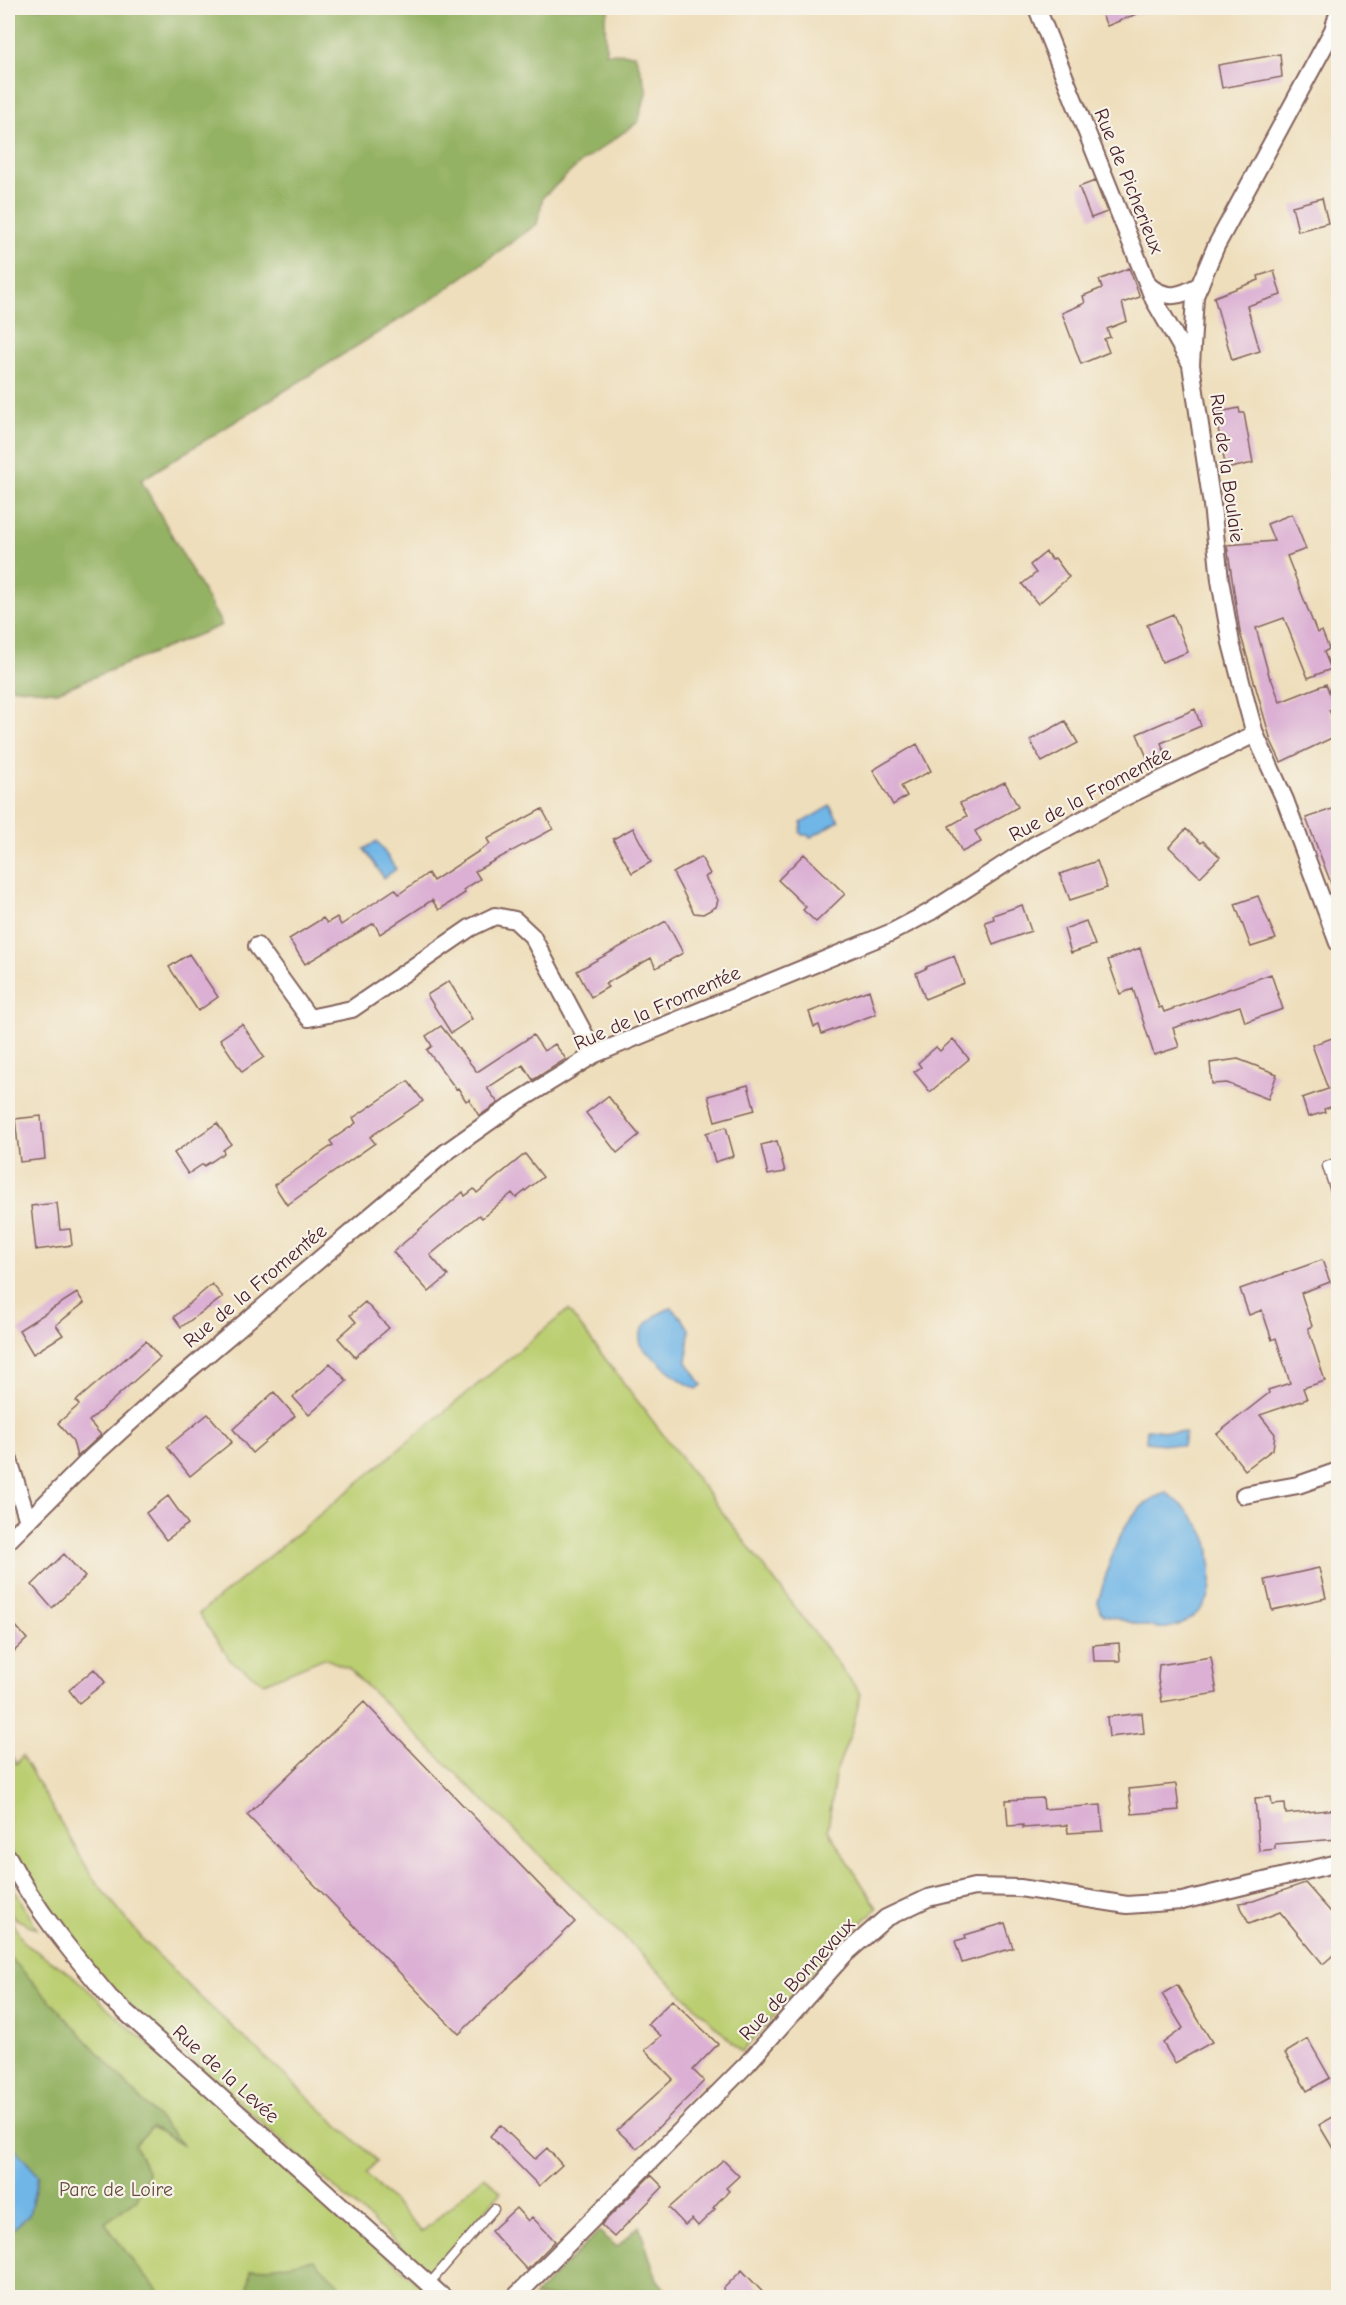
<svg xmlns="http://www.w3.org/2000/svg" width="1346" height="2305" viewBox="0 0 1346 2305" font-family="'Comic Neue',sans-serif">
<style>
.green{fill:#bbcf72;stroke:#82774e;stroke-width:1.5}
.forest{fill:#94b264;stroke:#6f6848;stroke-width:1.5}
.water{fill:#70b6e7;stroke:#5d6a89;stroke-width:1.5}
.building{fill:#dbb0d4}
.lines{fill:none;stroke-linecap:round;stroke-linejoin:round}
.service-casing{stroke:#83625d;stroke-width:11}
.minor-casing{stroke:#83625d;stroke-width:20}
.service{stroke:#fff;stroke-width:8}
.minor{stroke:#fff;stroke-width:16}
.labels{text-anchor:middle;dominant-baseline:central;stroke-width:4.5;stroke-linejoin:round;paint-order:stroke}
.street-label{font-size:20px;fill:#4a1f2b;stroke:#f7f3e8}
.park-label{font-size:20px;fill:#664b3d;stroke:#f7f3e8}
</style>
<rect width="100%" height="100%" fill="#f7f3e8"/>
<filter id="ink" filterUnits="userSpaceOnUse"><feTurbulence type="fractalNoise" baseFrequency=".0167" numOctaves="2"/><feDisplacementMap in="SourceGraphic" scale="12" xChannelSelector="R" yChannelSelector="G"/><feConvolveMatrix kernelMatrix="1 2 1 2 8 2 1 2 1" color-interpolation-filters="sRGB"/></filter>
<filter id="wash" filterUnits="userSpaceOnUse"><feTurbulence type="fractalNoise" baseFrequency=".008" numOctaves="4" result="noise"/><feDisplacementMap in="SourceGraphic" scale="24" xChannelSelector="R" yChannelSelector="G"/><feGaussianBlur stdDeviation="1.35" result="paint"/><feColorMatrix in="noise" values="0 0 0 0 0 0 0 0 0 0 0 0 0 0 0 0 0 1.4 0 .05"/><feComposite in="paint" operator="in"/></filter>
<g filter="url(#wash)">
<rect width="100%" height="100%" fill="#eedebb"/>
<path class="green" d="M 568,1310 L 861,1694 L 852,1730 L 835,1774 L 828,1830 L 877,1908 L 825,1958 L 742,2052 L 348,1668 L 324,1658 L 264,1683 L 230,1660 L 199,1614 Z
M 8,1749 L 16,1764 L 22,1756 L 93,1878 L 145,1942 L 199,1996 L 377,2161 L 366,2174 L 422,2232 L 484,2176 L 501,2192 L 430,2273 L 109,1987 L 33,1891 L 8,1845 Z
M 8,1878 L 37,1929 L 16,1919 L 8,1910 Z
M 8,1914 L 24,1943 L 71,1974 L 122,2021 L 275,2153 L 433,2297 L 8,2297 Z"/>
<path class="forest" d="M 8,8 L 610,8 L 605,19 L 606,53 L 635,54 L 647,90 L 638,122 L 579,164 L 543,197 L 537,224 L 431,300 L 141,480 L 222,625 L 57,692 L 8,687 Z
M 8,1955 L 184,2146 L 152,2127 L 135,2145 L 148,2173 L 137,2199 L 105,2223 L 137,2267 L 164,2297 L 8,2297 L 8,2233 L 29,2215 L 38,2176 L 8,2141 Z
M 639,2226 L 657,2279 L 671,2297 L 533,2297 L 599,2231 L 617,2247 Z
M 314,2260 L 352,2297 L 252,2298 L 247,2293 L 251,2270 Z"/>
<path class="water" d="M 830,806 L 839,821 L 810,838 L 808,835 L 802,835 L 800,832 L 802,825 L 801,823 Z
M 377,841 L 396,869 L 384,878 L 364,849 Z
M 671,1308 L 682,1318 L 689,1329 L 687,1362 L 702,1385 L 697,1389 C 683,1383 674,1375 662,1365 C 657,1359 649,1355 644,1349 C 630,1331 657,1313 671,1308 Z
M 1147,1429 L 1185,1433 L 1183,1446 L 1146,1442 Z
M 1167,1493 C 1182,1503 1205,1527 1209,1546 C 1211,1556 1212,1582 1210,1592 C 1207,1610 1184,1626 1167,1628 C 1153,1630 1119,1619 1104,1615 L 1100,1611 L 1098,1602 C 1111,1561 1120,1506 1167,1493 Z
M 8,2141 L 38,2175 L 29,2215 L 8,2233 Z"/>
<g id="blocks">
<path class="building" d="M 1099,8 L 1151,8 L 1107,26 Z
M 1280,54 L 1282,77 L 1222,88 L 1218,65 Z
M 1095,181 L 1107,212 L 1091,218 L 1079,187 Z
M 1322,198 L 1328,223 L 1298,231 L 1292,206 Z
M 1129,268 L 1140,297 L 1122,303 L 1127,321 L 1107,329 L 1110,337 L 1104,339 L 1109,352 L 1081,364 L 1062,313 L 1085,303 L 1083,296 L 1102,288 L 1099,280 Z
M 1274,271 L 1281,295 L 1247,306 L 1260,351 L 1232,360 L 1214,297 L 1259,280 L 1258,276 Z
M 1239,408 L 1240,413 L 1244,413 L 1253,463 L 1226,469 L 1215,413 Z
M 1292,514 L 1306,549 L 1287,556 L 1317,633 L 1322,631 L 1329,649 L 1324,652 L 1331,669 L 1308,678 L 1284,618 L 1256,628 L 1270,679 L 1271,678 L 1280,702 L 1326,684 L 1335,708 L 1329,710 L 1338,730 L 1338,735 L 1281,762 L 1271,741 L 1240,632 L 1227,545 L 1274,541 L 1267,524 Z
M 1046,552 L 1052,560 L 1055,558 L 1069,577 L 1038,604 L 1022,584 L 1036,573 L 1030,565 Z
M 1173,614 L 1188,652 L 1162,662 L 1147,625 Z
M 1195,709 L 1201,726 L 1161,743 L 1165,754 L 1149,762 L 1137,734 Z
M 1065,721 L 1078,743 L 1042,762 L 1030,740 Z
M 917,744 L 931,771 L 901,786 L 907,796 L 893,805 L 873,770 Z
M 1005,782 L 1018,807 L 975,831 L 981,842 L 962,852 L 949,826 L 967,816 L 960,803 Z
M 1338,807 L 1338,899 L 1337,899 L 1306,818 Z
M 542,809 L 553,829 L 475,871 L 480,879 L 463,890 L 465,893 L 439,910 L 432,900 L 380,934 L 374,923 L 305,964 L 289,939 L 323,918 L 327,923 L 337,917 L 341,925 L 395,889 L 399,894 L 428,873 L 433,881 L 490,844 L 487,839 Z
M 633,828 L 651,862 L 632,873 L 613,839 Z
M 1186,829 L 1201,843 L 1203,841 L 1220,857 L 1200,877 L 1169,847 Z
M 804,854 L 845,894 L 816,922 L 803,910 L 806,907 L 778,880 Z
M 701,857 L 710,874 L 705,877 L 718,900 L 716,907 L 703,914 L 694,913 L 673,873 Z
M 1097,861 L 1107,888 L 1070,900 L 1060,874 Z
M 1258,896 L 1276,939 L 1251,947 L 1235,904 Z
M 1022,905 L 1031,931 L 993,945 L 985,922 L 994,919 L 993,915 Z
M 666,921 L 683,953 L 656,968 L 651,958 L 605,984 L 608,987 L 591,997 L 577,971 Z
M 1086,921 L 1095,945 L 1071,953 L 1064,929 Z
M 1140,948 L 1159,1008 L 1162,1007 L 1164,1012 L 1271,974 L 1283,1009 L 1245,1022 L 1240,1006 L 1173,1028 L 1179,1047 L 1154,1055 L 1133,989 L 1120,994 L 1108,960 Z
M 189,954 L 218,997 L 198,1011 L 169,967 Z
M 954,956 L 964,983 L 925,999 L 916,973 L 927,968 L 926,967 Z
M 449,981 L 472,1019 L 451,1033 L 427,995 Z
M 869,990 L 876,1014 L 822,1034 L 819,1025 L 814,1027 L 809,1012 Z
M 242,1024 L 264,1057 L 242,1072 L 220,1039 Z
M 441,1026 L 477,1072 L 533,1035 L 544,1051 L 555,1044 L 566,1059 L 533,1080 L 523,1065 L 487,1088 L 498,1103 L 479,1116 L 469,1099 L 466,1101 L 458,1088 L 456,1089 L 427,1050 L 432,1046 L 426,1036 Z
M 1338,1036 L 1338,1112 L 1337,1112 L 1334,1106 L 1324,1109 L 1325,1112 L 1308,1117 L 1302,1098 L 1328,1089 L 1312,1045 Z
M 953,1039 L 969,1059 L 930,1092 L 914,1072 L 921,1067 L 918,1063 L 936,1047 L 940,1051 Z
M 1238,1059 L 1277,1074 L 1268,1099 L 1227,1083 L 1212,1084 L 1210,1063 Z
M 408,1081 L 423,1101 L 370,1137 L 375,1143 L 287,1205 L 274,1185 L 333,1145 L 330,1141 L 356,1123 L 353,1118 Z
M 748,1085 L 755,1110 L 715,1121 L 708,1096 Z
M 608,1096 L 639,1135 L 617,1153 L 586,1113 Z
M 41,1116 L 45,1159 L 20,1162 L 15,1119 Z
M 217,1123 L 231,1144 L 223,1150 L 224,1153 L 212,1161 L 204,1166 L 203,1164 L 188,1174 L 174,1153 Z
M 726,1127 L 734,1156 L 715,1162 L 706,1133 Z
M 777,1141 L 785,1172 L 768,1175 L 761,1145 Z
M 525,1154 L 543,1177 L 516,1198 L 512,1193 L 482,1218 L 479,1215 L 430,1255 L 448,1276 L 429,1292 L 393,1252 L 463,1192 L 465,1196 L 474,1189 L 477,1193 Z
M 57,1203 L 60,1230 L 70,1229 L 72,1245 L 36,1250 L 31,1206 Z
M 1322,1260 L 1330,1282 L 1301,1293 L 1312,1326 L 1308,1328 L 1325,1381 L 1303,1388 L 1307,1399 L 1260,1415 L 1275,1434 L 1273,1449 L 1245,1470 L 1217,1434 L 1269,1393 L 1268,1390 L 1290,1383 L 1276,1338 L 1272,1340 L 1262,1310 L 1249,1315 L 1240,1289 Z
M 212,1284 L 223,1297 L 181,1327 L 174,1317 Z
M 77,1293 L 84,1303 L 56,1325 L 63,1335 L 33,1354 L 19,1330 Z
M 365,1302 L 389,1328 L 355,1357 L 338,1338 L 356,1322 L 350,1315 Z
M 146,1341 L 160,1358 L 89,1421 L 101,1435 L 77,1457 L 73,1441 L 58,1423 L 79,1405 L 76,1401 Z
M 330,1363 L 347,1381 L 309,1415 L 293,1397 Z
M 274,1392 L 295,1416 L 252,1453 L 233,1429 Z
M 208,1414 L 232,1442 L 190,1476 L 167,1447 Z
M 168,1496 L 188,1524 L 166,1540 L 146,1513 Z
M 64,1554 L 85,1577 L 52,1608 L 32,1585 Z
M 1319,1568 L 1326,1598 L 1272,1610 L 1265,1580 Z
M 8,1617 L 27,1639 L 8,1657 Z
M 1119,1643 L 1120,1661 L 1094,1661 L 1093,1645 Z
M 1211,1657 L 1217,1693 L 1162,1702 L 1158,1678 L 1159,1665 Z
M 94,1669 L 105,1682 L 79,1703 L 69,1690 Z
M 364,1702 L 575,1922 L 459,2034 L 247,1815 Z
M 1142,1713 L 1144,1733 L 1109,1737 L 1107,1717 Z
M 1176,1784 L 1179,1810 L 1132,1814 L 1129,1789 Z
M 1271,1797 L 1272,1805 L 1285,1804 L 1286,1814 L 1338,1809 L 1338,1839 L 1275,1844 L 1275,1849 L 1259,1851 L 1255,1798 Z
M 1043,1798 L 1044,1809 L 1101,1805 L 1103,1831 L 1068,1833 L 1067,1825 L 1023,1828 L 1023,1825 L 1008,1826 L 1006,1800 Z
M 1305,1883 L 1338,1920 L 1338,1951 L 1323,1964 L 1280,1912 L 1249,1924 L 1239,1903 L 1253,1901 Z
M 1005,1923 L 1013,1948 L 962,1963 L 955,1941 L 966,1938 L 965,1935 Z
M 1177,1985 L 1212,2042 L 1175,2063 L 1163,2043 L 1183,2028 L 1162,1994 Z
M 672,2000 L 718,2044 L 693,2070 L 704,2081 L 637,2149 L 617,2130 L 673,2079 L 645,2050 L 661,2036 L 648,2024 Z
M 1308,2039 L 1330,2078 L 1307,2091 L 1285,2053 Z
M 1338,2114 L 1338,2157 L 1319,2125 Z
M 500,2125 L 535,2159 L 547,2148 L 562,2165 L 539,2186 L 490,2136 Z
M 723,2160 L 739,2176 L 726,2188 L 729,2191 L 718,2202 L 713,2208 L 715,2209 L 698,2226 L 692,2219 L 685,2225 L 669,2208 Z
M 651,2175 L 663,2187 L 614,2237 L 601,2225 Z
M 516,2208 L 528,2221 L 532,2217 L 555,2241 L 527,2270 L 491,2231 Z
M 742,2270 L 768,2298 L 731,2298 L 723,2289 Z"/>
</g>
</g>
<g filter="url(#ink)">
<use href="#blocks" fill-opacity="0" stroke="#83625d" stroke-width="1.5"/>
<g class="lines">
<g class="service-casing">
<path id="service" d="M 1338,1162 L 1327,1166 L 1338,1200
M 429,2284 L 494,2209"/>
</g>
<g class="minor-casing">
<path id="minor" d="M 1037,8 L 1154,300 L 1191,364
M 1338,13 L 1333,30 L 1216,246 L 1195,296 L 1191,365 L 1212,505 L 1220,580 L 1231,643 L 1247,705 L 1255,734 L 1285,800 L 1338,943
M 1148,285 C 1167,301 1181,296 1200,285
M 257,946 L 309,1018 L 352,1009 L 470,928 L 495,916 L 515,920 L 532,936 L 595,1054
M 8,1457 L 28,1521
M 1244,1495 L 1298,1485 L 1338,1471
M 8,1541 L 93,1456 L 170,1386 L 445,1153 L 514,1104 L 595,1054 L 890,933 L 930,912 L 1036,844 L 1125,797 L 1255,734
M 8,1857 C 36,1910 71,1952 110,1998 L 444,2298
M 514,2298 L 747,2064 L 844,1955 L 886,1918 L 928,1898 L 974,1887 L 1020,1888 L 1127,1905 L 1182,1901 L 1338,1863"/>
</g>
<use href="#service" class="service"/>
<use href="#minor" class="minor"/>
</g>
</g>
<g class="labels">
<g class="street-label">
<text transform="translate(1129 181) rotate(68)">Rue de Picherieux</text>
<text transform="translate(1227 468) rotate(82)">Rue de la Boulaie</text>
<text transform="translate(1090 794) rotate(-28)">Rue de la Fromentée</text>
<text transform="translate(657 1008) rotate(-24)">Rue de la Fromentée</text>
<text transform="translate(255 1286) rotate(-40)">Rue de la Fromentée</text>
<text transform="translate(797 1979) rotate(-47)">Rue de Bonnevaux</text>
<text transform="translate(226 2074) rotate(42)">Rue de la Levée</text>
</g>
<g class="park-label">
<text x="116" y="2189">Parc de Loire</text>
</g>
</g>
<rect width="1346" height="2305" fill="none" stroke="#f7f3e8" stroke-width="30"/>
</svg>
